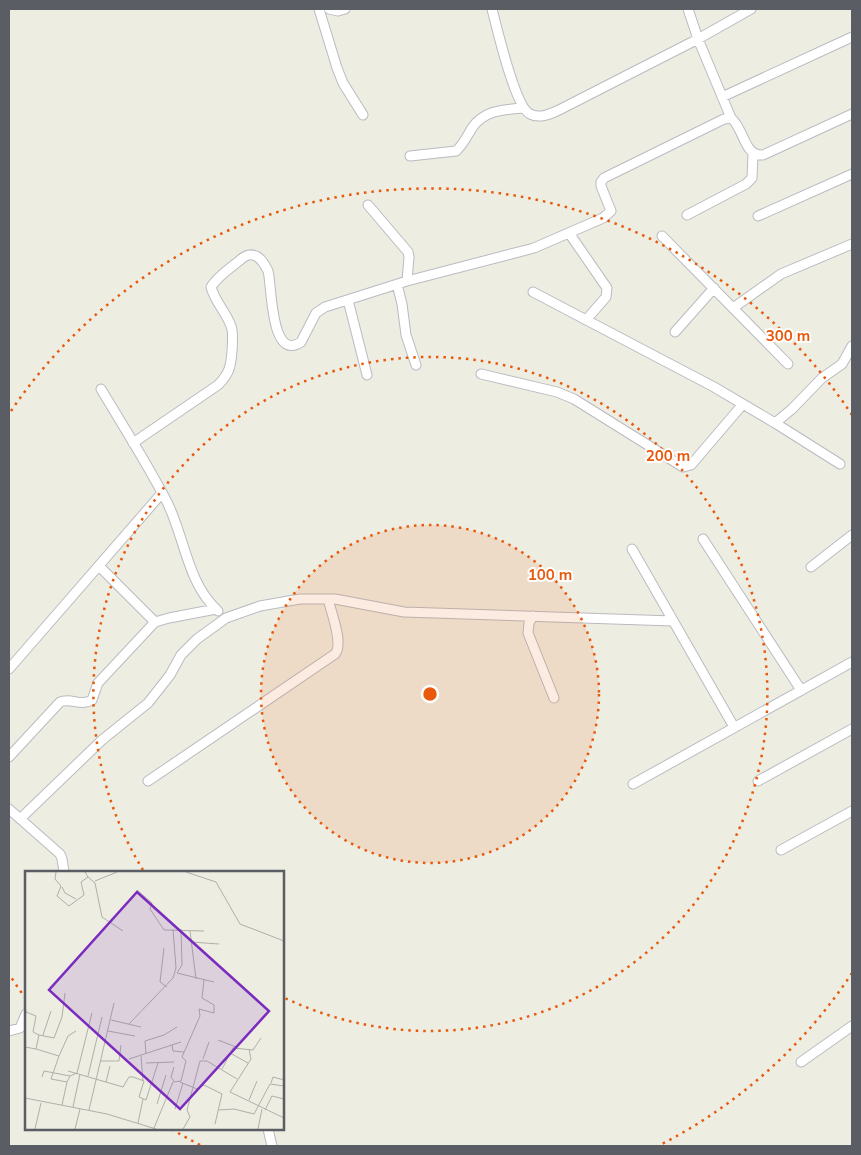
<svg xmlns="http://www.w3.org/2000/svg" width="861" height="1155" viewBox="0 0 861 1155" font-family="Mulish,sans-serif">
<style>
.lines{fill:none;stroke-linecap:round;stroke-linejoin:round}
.minor-casing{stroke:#b9bbc1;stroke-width:11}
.minor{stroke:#fff;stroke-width:9}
.ring{fill:none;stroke:#e8590c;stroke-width:2.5;stroke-dasharray:2.5 5}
.inset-road{fill:none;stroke:#afafab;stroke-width:1}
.view{fill:#7b2cbf;fill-opacity:0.15;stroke:#7b2cbf;stroke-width:2.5}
.inset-edge{fill:none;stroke:#5a5d63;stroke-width:2.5}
.centre{fill:#e8590c;stroke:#fff;stroke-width:2.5}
.ring-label{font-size:15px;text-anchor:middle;font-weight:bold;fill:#e8590c;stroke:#fff;stroke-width:4;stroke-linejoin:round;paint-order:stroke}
</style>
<rect width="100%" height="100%" fill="#eeede2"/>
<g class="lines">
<g class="minor-casing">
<path id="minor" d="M 319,9 L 337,68 L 343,83 L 363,115
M 329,9 L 338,11 L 345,9
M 492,9 C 497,28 515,107 530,114 C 540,119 550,114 559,110 L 698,39 L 751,9
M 688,9 L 698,39 L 731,118
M 722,97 L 852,37
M 410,156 L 456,151 C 463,145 467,136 472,128 C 484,110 503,110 522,108
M 368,205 L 408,252 L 409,257 L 407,281
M 687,215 L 746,184 L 752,178 L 753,154
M 758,216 L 852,174
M 569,233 L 607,288 L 606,297 L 586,320
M 662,236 L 788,364
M 397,284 L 402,304 L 406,335 L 416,365
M 533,292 L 714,387 L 775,423 L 840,464
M 348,300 L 367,375
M 733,308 L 781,274 L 852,244
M 675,332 L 714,288
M 481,374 L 557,392 L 574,399 L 683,467 L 691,465 L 743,404
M 101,389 C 123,426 147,463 167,502 C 185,538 187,583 218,611
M 775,423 L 792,409 L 822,378 L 842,364 L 852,346
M 133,443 L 218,385 C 223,380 227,375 229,369 C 232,361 234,333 231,326 C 226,312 215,302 211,287 C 217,277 230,268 239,261 C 244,256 249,253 256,256 C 262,259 265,265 268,271 C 272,284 270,363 301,342 L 316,313 L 325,307 L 407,281 L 534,248 L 603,218 L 611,211 L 601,186 L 601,182 L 604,178 L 724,119 L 731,118 C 744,128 744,157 763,155 L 852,114
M 703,539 L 801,690
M 632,549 L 734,727
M 99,566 L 155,622
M 811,567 L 852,535
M 533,616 L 529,623 L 528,633 L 554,698
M 9,669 L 162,493
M 9,757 L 60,702 C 71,697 80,707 92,700 L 98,683 L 155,622 L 169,618 L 216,609
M 148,781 L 335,654 C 344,644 331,612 328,599
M 758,781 L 852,729
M 633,784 L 852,662
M 9,809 L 60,854 L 62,859 L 64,872
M 20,819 L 102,740 L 148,703 L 170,675 L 181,655 L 197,639 L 226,618 L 260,606 L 300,599 L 335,599 L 404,612 L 673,621
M 781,850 L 852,811
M 9,1031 L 20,1028 L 26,1014
M 801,1062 L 852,1026
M 268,1129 L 272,1146"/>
</g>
<use href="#minor" class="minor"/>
</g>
<circle cx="430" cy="694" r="169" fill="#e8590c" fill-opacity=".12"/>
<g class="ring">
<circle cx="430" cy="694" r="169"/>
<path d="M143 870A337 337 0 1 1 285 998"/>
<path d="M852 973A506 506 0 0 1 660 1145M200 1145A506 506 0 0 1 173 1130M26 999A506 506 0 0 1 11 977M11 411A506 506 0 0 1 852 415"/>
</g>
<g transform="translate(25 871)">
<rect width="259" height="259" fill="#eeede2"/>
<path class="inset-road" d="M 31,1 L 30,8 L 36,15 L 32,25 L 44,35 L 59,24 L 56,11 L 63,6 L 60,1M 161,1 L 191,11 L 215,53 L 259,70M 63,6 L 70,12 L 77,46 L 98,60M 70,10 L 92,1M 37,16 L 40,22 L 51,28M 112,19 L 127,32 L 125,38 L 139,59 L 179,60M 165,60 L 171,108M 166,71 L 194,73M 139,77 L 135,111 L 142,116M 152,102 L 157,94 L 156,58M 152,102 L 189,111M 0,134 L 1,141 L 11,145 L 8,161 L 14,164M 86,149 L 116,156M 104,153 L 148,107 L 151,97 L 148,58M 83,160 L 110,165M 18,164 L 26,140M 193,169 L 211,176M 147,174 L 148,180 L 159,181M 0,176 L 11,178 L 14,164 L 29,167 L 37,146 L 40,122M 11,178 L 34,185 L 26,208 L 42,211 L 45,205 L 52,202 L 67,142M 224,178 L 226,188 L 205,221 L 259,247M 205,182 L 223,192M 121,183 L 120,170 L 139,164 L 152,156M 34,185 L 43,165 L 51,160M 116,185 L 118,210M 104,188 L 156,171M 178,188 L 184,171M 76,190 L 94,190 L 96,174M 121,192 L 149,191M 149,196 L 146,206 L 149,210M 197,198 L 208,177 L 228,179 L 236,167M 43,200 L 98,216 L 104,206 L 108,206 L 119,210 L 114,226 L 121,229 L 133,192M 63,205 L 77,146M 17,206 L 19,200 L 45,205M 81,211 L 85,195M 155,211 L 172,218 L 179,214 L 197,223 L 190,253M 246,212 L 248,206 L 259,209M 0,227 L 82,243 L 131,258M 224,229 L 232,210M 132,233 L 141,204M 37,234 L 42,211M 48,236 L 55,203M 150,238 L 158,212M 64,239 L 89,132M 194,239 L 209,238 L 229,243 L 245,213 L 259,215M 240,239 L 247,225 L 259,228M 113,252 L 118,228M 129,257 L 148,211 L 156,210 L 161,190 L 157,186 L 175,145 L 174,138 L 189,142 L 189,134 L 177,127 L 179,109M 10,258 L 16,232M 50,258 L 55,238M 158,258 L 165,246 L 162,239 L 175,190 L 182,190 L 212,208M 233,258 L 237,238"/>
<path class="view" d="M 112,21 L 244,140 L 155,238 L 24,119 Z"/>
<rect width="259" height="259" class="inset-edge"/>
</g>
<circle cx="430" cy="694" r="8" class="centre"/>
<g class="ring-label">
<text x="788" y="341">300 m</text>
<text x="668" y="461">200 m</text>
<text x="550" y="580">100 m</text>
</g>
<rect width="861" height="1155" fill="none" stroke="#5a5d63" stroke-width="20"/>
</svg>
